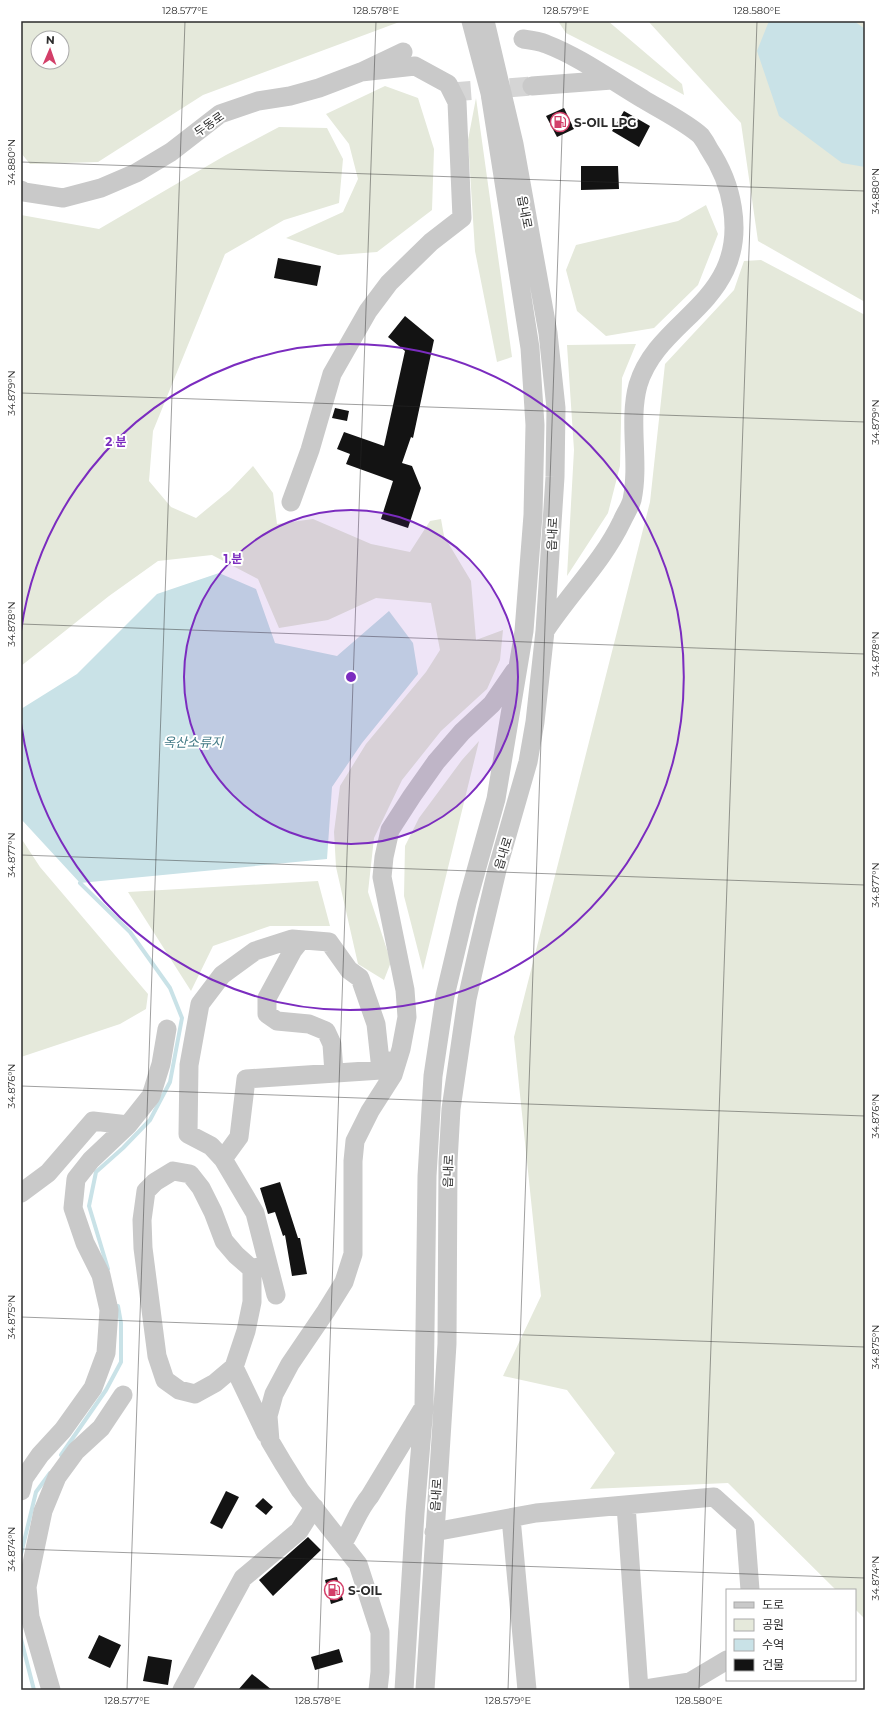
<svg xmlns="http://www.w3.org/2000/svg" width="886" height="1711" viewBox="0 0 886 1711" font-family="Montserrat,'Noto Sans KR',sans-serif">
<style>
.green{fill:#e5e9db;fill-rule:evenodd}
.water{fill:#c9e2e7}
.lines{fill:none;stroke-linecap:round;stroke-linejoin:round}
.stream{stroke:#c9e2e7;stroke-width:4}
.building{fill:#131313}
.minor-tunnel{stroke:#d5d5d5;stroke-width:19;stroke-dasharray:19 10;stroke-linecap:butt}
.minor{stroke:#c9c9c9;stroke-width:19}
.ticks{fill:none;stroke:#2c2c2c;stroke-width:1;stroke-opacity:0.45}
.ring{fill:none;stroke:#7b2cbf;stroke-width:2}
.labels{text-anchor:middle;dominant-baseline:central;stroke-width:4;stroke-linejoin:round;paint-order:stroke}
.poi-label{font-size:12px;font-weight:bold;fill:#2c2c2c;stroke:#fff;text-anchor:start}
.street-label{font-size:12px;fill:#2c2c2c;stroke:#fff}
.water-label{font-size:13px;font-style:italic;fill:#437a86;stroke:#fff}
.centre{fill:#7b2cbf;stroke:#fff;stroke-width:2}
.ring-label{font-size:12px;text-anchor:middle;font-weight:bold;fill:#7b2cbf;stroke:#fff;stroke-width:4;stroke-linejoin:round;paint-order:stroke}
.neatline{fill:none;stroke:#2c2c2c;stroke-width:1.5}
.ticks-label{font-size:10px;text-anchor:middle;fill:#2c2c2c}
</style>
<rect width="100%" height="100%" fill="#fff"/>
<path class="green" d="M 21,21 L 402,21 L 203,95 L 98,162 L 30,164 L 21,153 ZM 38,38 L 62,38 L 62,62 L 38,62 Z
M 558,21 L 608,21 L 682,84 L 684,95 L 637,69 L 566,33 Z
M 648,21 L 865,21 L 865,302 L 758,241 L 741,123 Z
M 385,86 L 418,98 L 434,149 L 432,210 L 377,252 L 338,255 L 286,238 L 343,212 L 358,179 L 349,144 L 326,114 Z
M 476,98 L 512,357 L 497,362 L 475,251 L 468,140 Z
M 279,127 L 327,128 L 343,159 L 339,203 L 284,220 L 225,254 L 153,431 L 149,481 L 171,507 L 196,518 L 230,490 L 253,466 L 273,493 L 277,524 L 313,519 L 371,544 L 410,552 L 430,521 L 441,519 L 444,536 L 471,581 L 476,640 L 503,630 L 500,660 L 487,689 L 441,731 L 402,780 L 374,838 L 368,892 L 391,962 L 384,980 L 358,964 L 336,867 L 334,832 L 340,786 L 366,744 L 426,672 L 440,650 L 431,603 L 376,598 L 328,620 L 279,628 L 258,579 L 212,555 L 158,561 L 109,596 L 21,666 L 21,215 L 99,229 L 226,155 Z
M 706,205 L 718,234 L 698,285 L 654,328 L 606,336 L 577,311 L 566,270 L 576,245 L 678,221 Z
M 761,260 L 865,315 L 865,1619 L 855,1609 L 855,1590 L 836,1590 L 728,1483 L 590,1489 L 615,1453 L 567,1390 L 503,1376 L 541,1296 L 514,1037 L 650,502 L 665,364 L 734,290 L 744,261 Z
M 636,344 L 622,378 L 620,466 L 608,513 L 567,576 L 574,450 L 567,345 Z
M 479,741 L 423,970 L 404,896 L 405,846 L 419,818 L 462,760 Z
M 21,838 L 40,867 L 148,994 L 146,1009 L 120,1024 L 21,1057 Z
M 318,881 L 330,926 L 270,926 L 213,946 L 191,991 L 128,892 Z"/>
<path class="water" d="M 769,21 L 854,21 L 865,29 L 865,167 L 842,163 L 779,116 L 757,51 Z
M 219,573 L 256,589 L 275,643 L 337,656 L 389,611 L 413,643 L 418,674 L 362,743 L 332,787 L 327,859 L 80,883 L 21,819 L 21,709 L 77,674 L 157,594 Z"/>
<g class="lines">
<path class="stream" d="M 80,883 L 130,932 L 170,988 L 182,1018 L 170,1082 L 150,1120 L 123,1148 L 96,1172 L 89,1206 L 108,1269
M 61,1455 L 106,1390 L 121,1362 L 121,1323 L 118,1306
M 21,1554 L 36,1492 L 50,1473
M 21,1639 L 34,1690"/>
</g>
<path class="building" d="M 564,108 L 574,129 L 557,137 L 546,116 Z
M 624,111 L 650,126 L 639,147 L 612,131 Z
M 581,166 L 618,166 L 619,189 L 581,190 Z
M 278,258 L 321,266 L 317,286 L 274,278 Z
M 405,316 L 434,340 L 413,438 L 411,437 L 402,463 L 412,466 L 421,488 L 408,528 L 381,519 L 393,481 L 346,464 L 350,454 L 337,449 L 344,432 L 384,446 L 405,351 L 388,337 Z
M 335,408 L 349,411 L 347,421 L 332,418 Z
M 280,1182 L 298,1238 L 300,1238 L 307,1274 L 292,1276 L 285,1235 L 283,1236 L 275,1212 L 268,1214 L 260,1188 Z
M 226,1491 L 239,1497 L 222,1529 L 210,1523 Z
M 263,1498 L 273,1507 L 266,1515 L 255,1506 Z
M 308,1537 L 321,1550 L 273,1596 L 259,1580 Z
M 337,1577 L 343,1600 L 331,1604 L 325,1580 Z
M 99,1635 L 121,1645 L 110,1668 L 88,1658 Z
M 339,1649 L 343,1662 L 315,1670 L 311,1657 Z
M 148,1656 L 172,1660 L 168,1685 L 143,1681 Z
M 252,1674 L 272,1690 L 238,1690 Z"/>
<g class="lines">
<path class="minor-tunnel" d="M 452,92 L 532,86"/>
<path class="minor" d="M 523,39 C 531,40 539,41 546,44 C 580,57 611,80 643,99 C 659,109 687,123 701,136 C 704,140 707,145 709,149 C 732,183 743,231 725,270 C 704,315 653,335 638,385 C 628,422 640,462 632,500 C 630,507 625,514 622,521 C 603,561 570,593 545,631
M 532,86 L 612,80
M 21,190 L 24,192 L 63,198 L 101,188 L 136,173 L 171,152 L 220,114 L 258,101 L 290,96 L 319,88 L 361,72 L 403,52
M 291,502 L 310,450 L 332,374 L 368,311 L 389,283 L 431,242 L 462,218 L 457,102 L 448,84 L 415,66 L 361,72
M 301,940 L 293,950 L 267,998 L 267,1014 L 277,1021 L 309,1024 L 326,1031 L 332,1044 L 334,1073
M 223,1159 L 239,1137 L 246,1079 L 381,1070 L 389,1061
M 21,1193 L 48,1173 L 93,1121 L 128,1125
M 252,1269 L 252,1302 L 246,1331 L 234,1367 L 215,1383 L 195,1394 L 179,1390 L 165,1380 L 157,1356 L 143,1248 L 142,1220 L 146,1191 L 155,1182 L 173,1171 L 190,1174 L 201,1188 L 213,1212 L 224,1241 L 236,1255 L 252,1269 L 268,1264
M 276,1295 L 255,1213 L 223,1159 L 211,1146 L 188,1134 L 189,1065 L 200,1004 L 222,975 L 255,951 L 292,939 L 329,942 L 349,970 L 360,978 L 376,1024 L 381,1070
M 234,1367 L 266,1434
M 21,1491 L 24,1478 L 40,1455 L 63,1430 L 93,1388 L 106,1353 L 109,1310 L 101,1275 L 85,1243 L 73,1208 L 76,1179 L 91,1160 L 128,1125 L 151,1096 L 161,1064 L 167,1029
M 626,1505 L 639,1690
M 511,1518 L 527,1690
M 434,1532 L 536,1513 L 714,1497 L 745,1525 L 750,1590
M 343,1543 C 353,1527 358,1510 370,1496 L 422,1410
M 51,1690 L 30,1617 L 27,1587 L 43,1511 L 57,1477 L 76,1451 L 101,1428 L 123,1395
M 182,1690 L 243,1578 L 299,1531 L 314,1507
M 378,1690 L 380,1672 L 380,1632 L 358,1564 L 300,1490 L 283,1463 L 270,1441 L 268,1416 L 274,1394 L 290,1364 L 326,1311 L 344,1282 L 353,1254 L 353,1161 L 355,1141 L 370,1111 L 393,1075 L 401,1049 L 407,1017 L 405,990 L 382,877 L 384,857 L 390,830 L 412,796 L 436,762 L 462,732 L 492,704 L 514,672
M 404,1690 L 415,1513 L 424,1407 L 427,1176 L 433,1076 L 445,996 L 467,903 L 496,799 L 524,631 L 533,515 L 535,425 L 530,348 L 490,93 L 471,21
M 425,1690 L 447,1344 L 448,1162 L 451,1109 L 467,999 L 478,950 L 497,870 L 528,762 L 535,722 L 545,631 L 555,477 L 556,408 L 548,333 L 514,144 L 485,21
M 639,1690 L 690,1682 L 727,1660"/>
</g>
<path class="ticks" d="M 21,162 L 865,191M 21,393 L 865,422M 21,624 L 865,654M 21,855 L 865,885M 21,1086 L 865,1116M 21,1317 L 865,1347M 21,1549 L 865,1578M 127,1690 L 185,21M 318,1690 L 376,21M 508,1690 L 566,21M 699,1690 L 757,21"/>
<circle cx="351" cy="677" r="167" fill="#7b2cbf" fill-opacity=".12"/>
<g class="ring">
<circle cx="351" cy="677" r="167"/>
<path d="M21 631A333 333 0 1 1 21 723"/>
</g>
<defs>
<g id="fuel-ring" transform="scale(1)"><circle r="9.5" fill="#fff" stroke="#d33f69" stroke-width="1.5"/><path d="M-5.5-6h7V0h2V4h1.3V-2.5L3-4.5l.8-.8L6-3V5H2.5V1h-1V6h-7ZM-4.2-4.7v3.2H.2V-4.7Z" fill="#d33f69"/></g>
</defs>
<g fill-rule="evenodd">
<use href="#fuel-ring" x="560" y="122"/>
<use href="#fuel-ring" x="334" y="1590"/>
</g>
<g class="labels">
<g class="poi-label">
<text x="574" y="122">S-OIL LPG</text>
<text x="348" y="1590">S-OIL</text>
</g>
<g class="street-label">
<text transform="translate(209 124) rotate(-35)">두동로</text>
<text transform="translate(525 212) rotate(79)">읍내로</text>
<text transform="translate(552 534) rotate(-87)">읍내로</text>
<text transform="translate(503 853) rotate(-73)">읍내로</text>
<text transform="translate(448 1171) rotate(-88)">읍내로</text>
<text transform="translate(436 1495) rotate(-86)">읍내로</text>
</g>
<g class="water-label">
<text x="193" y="742">옥산소류지</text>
</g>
</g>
<circle cx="351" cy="677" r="6" class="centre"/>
<g class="ring-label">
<text x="116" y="446">2 분</text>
<text x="233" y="563">1 분</text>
</g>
<rect width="886" height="1711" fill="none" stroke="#ffffff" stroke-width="44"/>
<rect x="726" y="1589" width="130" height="92" fill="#ffffff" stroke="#ababab"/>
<rect x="734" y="1602" width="20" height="6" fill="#c9c9c9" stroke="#ababab"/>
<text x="762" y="1609" font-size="12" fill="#2c2c2c">도로</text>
<rect x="734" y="1619" width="20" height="12" fill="#e5e9db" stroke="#ababab"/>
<text x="762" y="1629" font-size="12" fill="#2c2c2c">공원</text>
<rect x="734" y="1639" width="20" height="12" fill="#c9e2e7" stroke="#ababab"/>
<text x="762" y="1649" font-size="12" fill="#2c2c2c">수역</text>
<rect x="734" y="1659" width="20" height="12" fill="#131313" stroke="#ababab"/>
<text x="762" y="1669" font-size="12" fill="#2c2c2c">건물</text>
<g transform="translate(50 50) rotate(2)"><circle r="19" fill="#ffffff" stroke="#ababab"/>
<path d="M0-3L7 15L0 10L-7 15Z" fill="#d33f69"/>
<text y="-6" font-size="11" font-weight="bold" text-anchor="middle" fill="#2c2c2c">N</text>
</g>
<rect x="22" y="22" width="842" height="1667" class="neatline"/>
<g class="ticks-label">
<text x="185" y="14">128.577°E</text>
<text x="376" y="14">128.578°E</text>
<text x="566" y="14">128.579°E</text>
<text x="757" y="14">128.580°E</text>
<text transform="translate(11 162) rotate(-90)" y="4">34.880°N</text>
<text transform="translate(875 191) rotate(-90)" y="4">34.880°N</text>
<text transform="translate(11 393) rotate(-90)" y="4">34.879°N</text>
<text transform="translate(875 422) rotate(-90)" y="4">34.879°N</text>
<text transform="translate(11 624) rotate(-90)" y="4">34.878°N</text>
<text transform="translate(875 654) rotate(-90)" y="4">34.878°N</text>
<text transform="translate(11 855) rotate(-90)" y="4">34.877°N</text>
<text transform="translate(875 885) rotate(-90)" y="4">34.877°N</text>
<text transform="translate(11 1086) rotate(-90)" y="4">34.876°N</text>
<text transform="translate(875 1116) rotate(-90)" y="4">34.876°N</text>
<text transform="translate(11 1317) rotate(-90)" y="4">34.875°N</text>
<text transform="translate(875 1347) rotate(-90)" y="4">34.875°N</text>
<text transform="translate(11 1549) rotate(-90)" y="4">34.874°N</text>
<text transform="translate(875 1578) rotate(-90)" y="4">34.874°N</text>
<text x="127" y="1704">128.577°E</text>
<text x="318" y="1704">128.578°E</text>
<text x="508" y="1704">128.579°E</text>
<text x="699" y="1704">128.580°E</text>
</g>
</svg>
